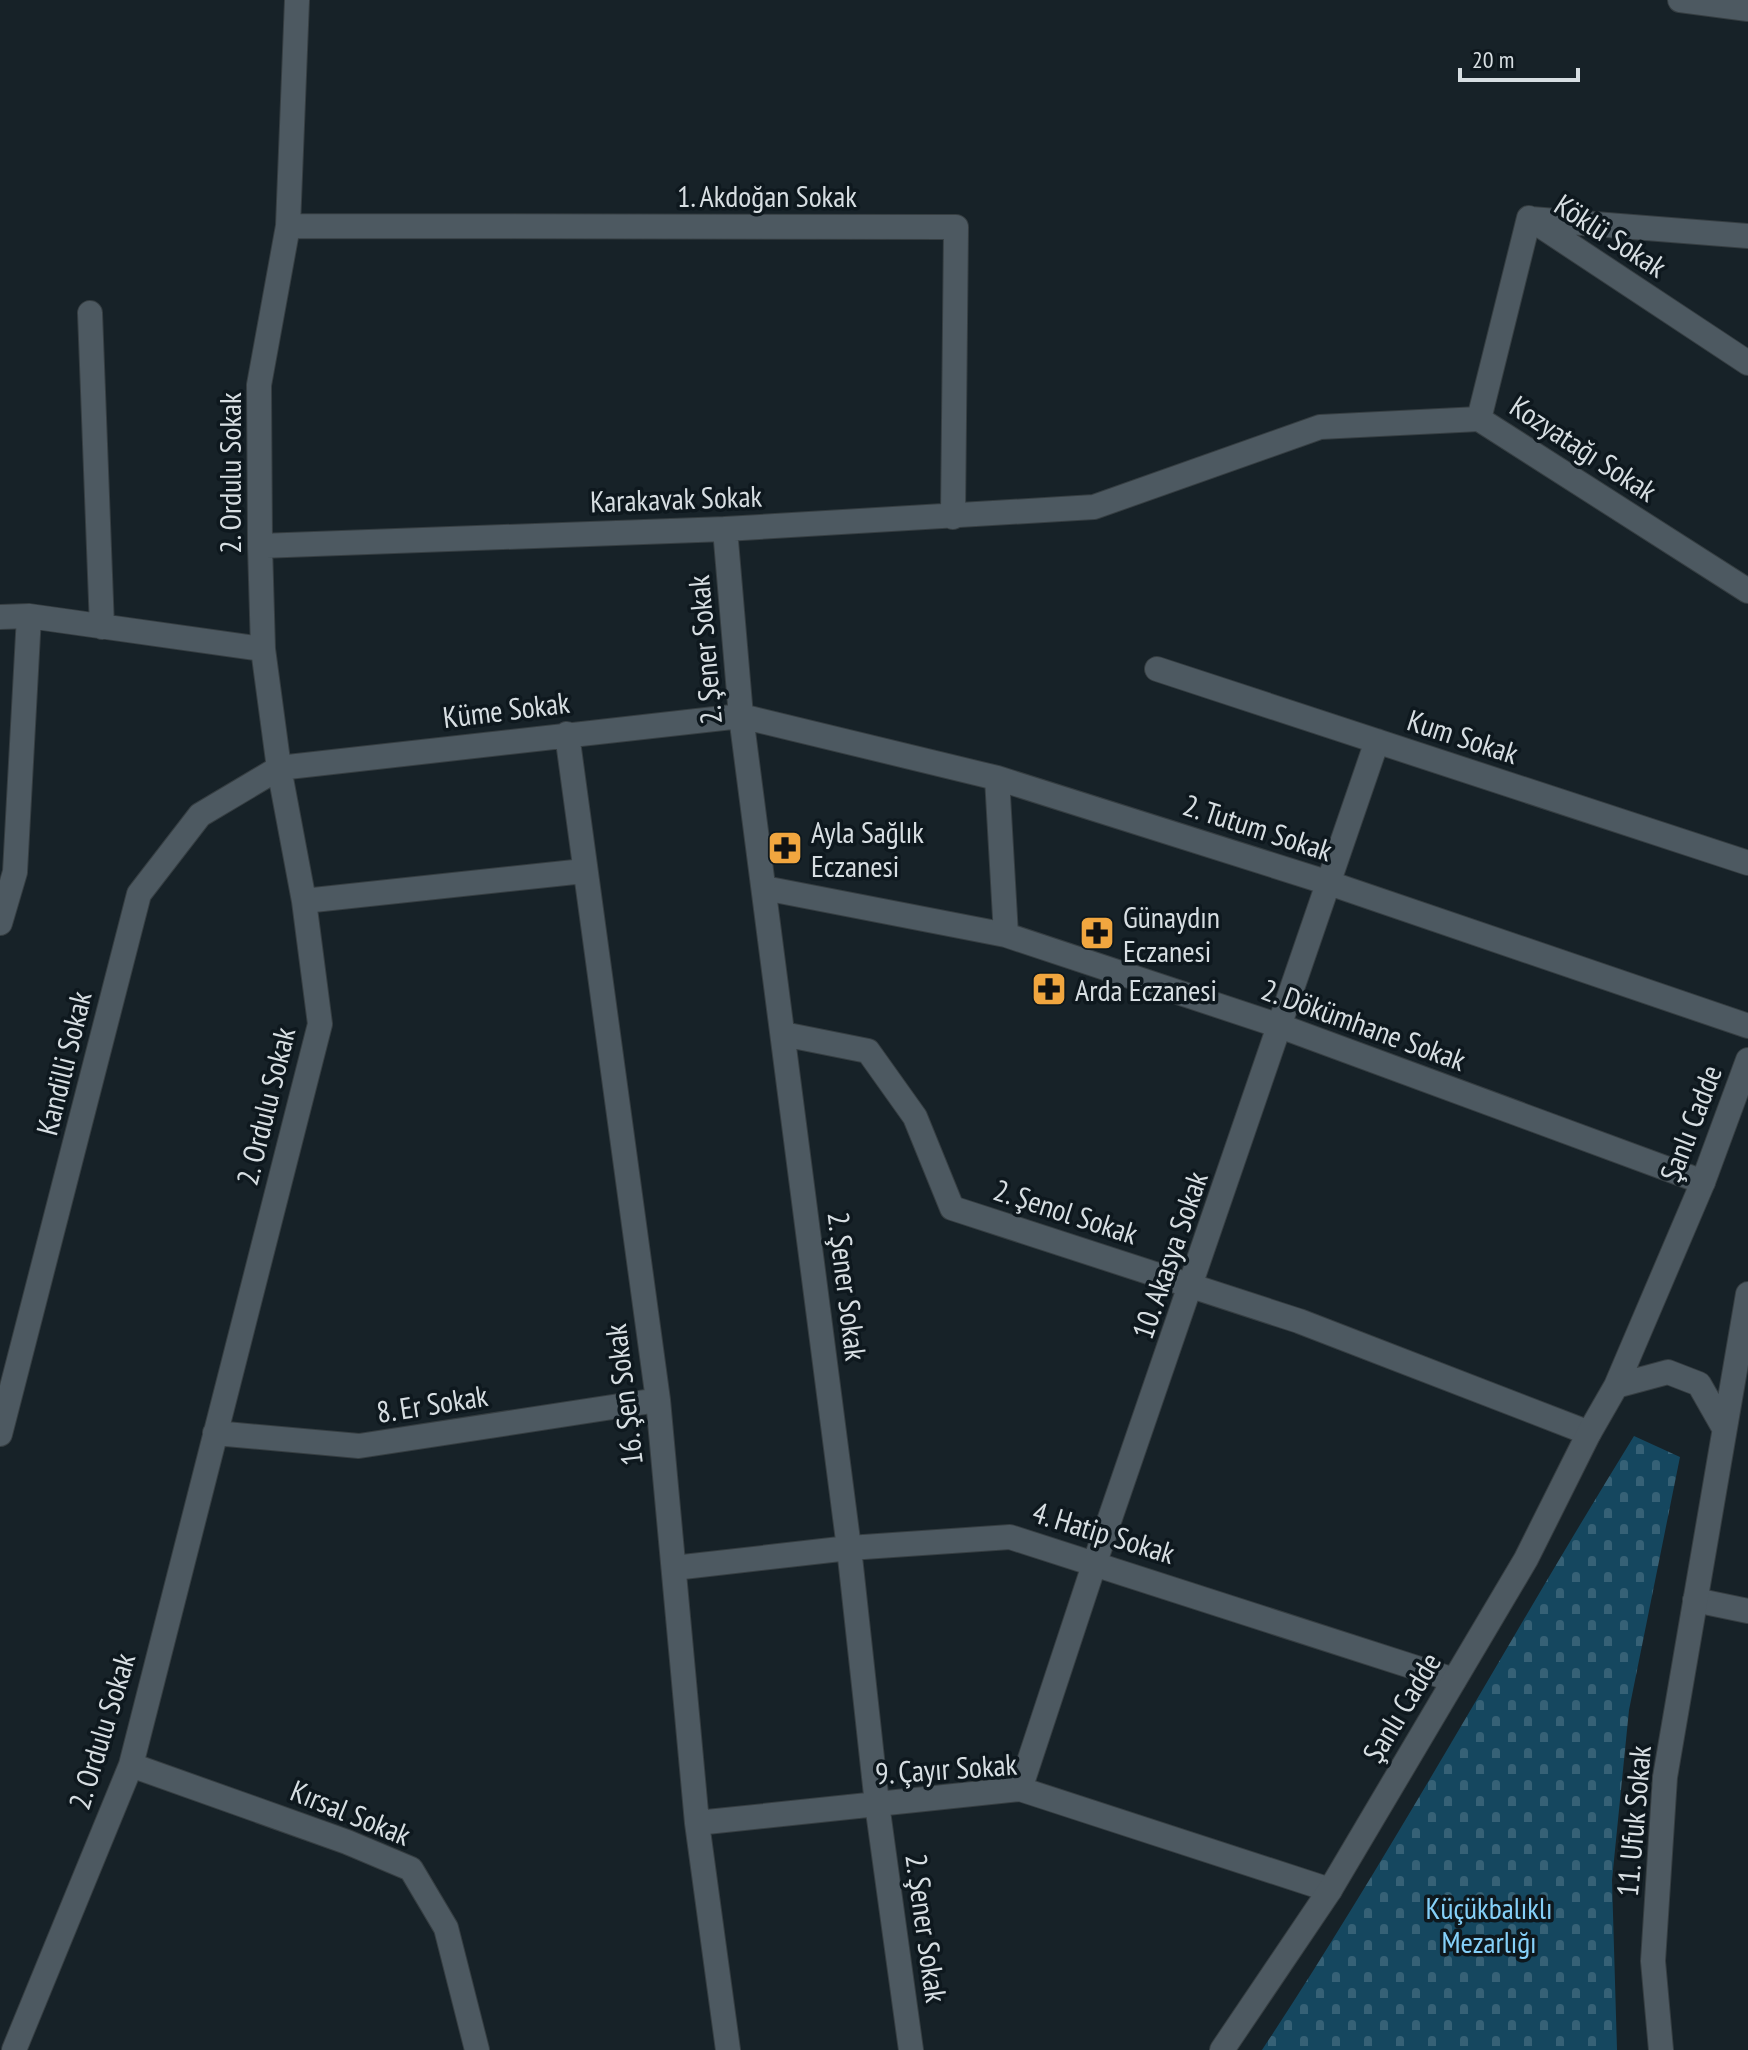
<svg xmlns="http://www.w3.org/2000/svg" width="1748" height="2050" viewBox="0 0 1748 2050" font-family="'PT Sans Narrow',sans-serif">
<style>
.cemetery{fill:url(#cemetery-stones)}
.lines{fill:none;stroke-linecap:round;stroke-linejoin:round}
.street-casing{stroke:#363e42;stroke-width:26}
.secondary-casing{stroke:#363e42;stroke-width:26}
.street{stroke:#4d5961;stroke-width:24}
.secondary{stroke:#4d5961;stroke-width:24}
.labels{text-anchor:middle;dominant-baseline:central;stroke-width:7;stroke-linejoin:round;paint-order:stroke}
.street-label{font-size:30px;fill:#d7dee2;stroke:#0e181e}
.poi-label{font-size:30px;fill:#d7dee2;stroke:#0e181e;text-anchor:start}
.park-label{font-size:30px;fill:#85d0f9;stroke:#0e181e}
</style>
<defs>
<pattern id="cemetery-stones" width="16" height="16" patternUnits="userSpaceOnUse" patternTransform="scale(2)"><rect width="16" height="16" fill="#15475f"/><path d="M2 7V4a2 2 0 0 1 4 0v3zM10 15v-3a2 2 0 0 1 4 0v3z" fill="#366176"/></pattern>
</defs>
<rect width="100%" height="100%" fill="#172228"/>
<path class="cemetery" d="M 1634,1436 L 1680,1457 L 1629,1710 L 1612,1880 L 1617,2050 L 1262,2050 C 1394,1850 1508,1640 1634,1436 Z"/>
<g class="lines">
<g class="street-casing">
<path id="street" d="M 1680,0 L 1748,9
M 1531,219 L 1748,236
M 288,226 L 956,227 L 953,517
M 90,313 L 102,627
M 1479,419 L 1529,218 L 1748,363
M 725,529 L 741,716 L 849,1548 L 877,1804 L 911,2050
M 260,546 L 725,529 L 1094,507 L 1320,427 L 1479,419 L 1748,591
M 0,617 L 29,616 L 263,649
M 1157,669 L 1748,863
M 567,734 L 658,1400 L 697,1823 L 728,2050
M 997,778 L 1006,935
M 764,888 L 1006,935 L 1280,1026 L 1703,1182
M 304,901 L 584,871
M 0,923 L 15,872 L 29,616
M 783,1034 L 868,1051 L 915,1117 L 952,1208 L 1299,1321 L 1589,1433
M 215,1433 L 359,1446 L 658,1400
M 0,1434 L 139,894 L 200,815 L 279,768 L 741,716 L 997,778 L 1329,883 L 1748,1026
M 674,1568 L 849,1548 L 1010,1537 L 1454,1680
M 1695,1600 L 1748,1611
M 131,1765 L 347,1842 L 411,1869 L 446,1928 L 477,2050
M 1020,1789 L 1095,1562 L 1377,741
M 697,1823 L 1020,1789 L 1330,1890
M 14,2050 L 131,1765 L 320,1024 L 304,901 L 279,768 L 263,649 L 260,546 L 259,385 L 288,226 L 297,0"/>
</g>
<g class="secondary-casing">
<path id="secondary" d="M 1616,1386 L 1703,1182 L 1748,1060
M 1222,2050 L 1330,1890 L 1526,1559 L 1589,1433 L 1616,1386 L 1668,1372 L 1699,1384 L 1724,1428
M 1661,2050 L 1653,1961 L 1665,1777 L 1748,1294"/>
</g>
<use href="#street" class="street"/>
<use href="#secondary" class="secondary"/>
</g>
<defs>
<g id="pharmacy-square" transform="scale(1.8)"><rect x="-9" y="-9" width="18" height="18" rx="4" fill="#f1a63f" stroke="#0e181e"/><path d="M-2-6h4v4h4v4h-4v4h-4v-4h-4v-4h4Z" fill="#111"/></g>
</defs>
<g fill-rule="evenodd">
<use href="#pharmacy-square" x="785" y="848"/>
<use href="#pharmacy-square" x="1097" y="933"/>
<use href="#pharmacy-square" x="1049" y="989"/>
</g>
<g class="labels">
<g class="street-label">
<text x="767" y="195">1. Akdoğan Sokak</text>
<text transform="translate(1611 235) rotate(33)">Köklü Sokak</text>
<text transform="translate(1584 448) rotate(33)">Kozyatağı Sokak</text>
<text transform="translate(229 473) rotate(-90)">2. Ordulu Sokak</text>
<text transform="translate(676 498) rotate(-2)">Karakavak Sokak</text>
<text transform="translate(704 650) rotate(-95)">2. Şener Sokak</text>
<text transform="translate(506 709) rotate(-7)">Küme Sokak</text>
<text transform="translate(1463 736) rotate(18)">Kum Sokak</text>
<text transform="translate(1258 827) rotate(18)">2. Tutum Sokak</text>
<text transform="translate(1364 1024) rotate(20)">2. Dökümhane Sokak</text>
<text transform="translate(63 1063) rotate(-76)">Kandilli Sokak</text>
<text transform="translate(265 1106) rotate(-76)">2. Ordulu Sokak</text>
<text transform="translate(1690 1123) rotate(-69)">Şanlı Cadde</text>
<text transform="translate(1066 1211) rotate(18)">2. Şenol Sokak</text>
<text transform="translate(1169 1255) rotate(-71)">10. Akasya Sokak</text>
<text transform="translate(848 1286) rotate(83)">2. Şener Sokak</text>
<text transform="translate(623 1395) rotate(-97)">16. Şen Sokak</text>
<text transform="translate(432 1403) rotate(-9)">8. Er Sokak</text>
<text transform="translate(1104 1532) rotate(17)">4. Hatip Sokak</text>
<text transform="translate(1401 1707) rotate(-59)">Şanlı Cadde</text>
<text transform="translate(101 1731) rotate(-73)">2. Ordulu Sokak</text>
<text transform="translate(946 1768) rotate(-4)">9. Çayır Sokak</text>
<text transform="translate(351 1812) rotate(22)">Kırsal Sokak</text>
<text transform="translate(1633 1821) rotate(-85)">11. Ufuk Sokak</text>
<text transform="translate(927 1928) rotate(82)">2. Şener Sokak</text>
</g>
<g class="poi-label">
<text x="811" y="831">Ayla Sağlık<tspan x="811" dy="34">Eczanesi</tspan></text>
<text x="1123" y="916">Günaydın<tspan x="1123" dy="34">Eczanesi</tspan></text>
<text x="1075" y="989">Arda Eczanesi</text>
</g>
<g class="park-label">
<text x="1489" y="1907">Küçükbalıklı<tspan x="1489" dy="34">Mezarlığı</tspan></text>
</g>
</g>
<path d="M1460 68v12h118v-12" fill="none" stroke="#d7dee2" stroke-width="4"/>
<text x="1472" y="68" font-size="24" fill="#d7dee2" stroke="#0e181e" stroke-width="6" paint-order="stroke">20 m</text>
</svg>
